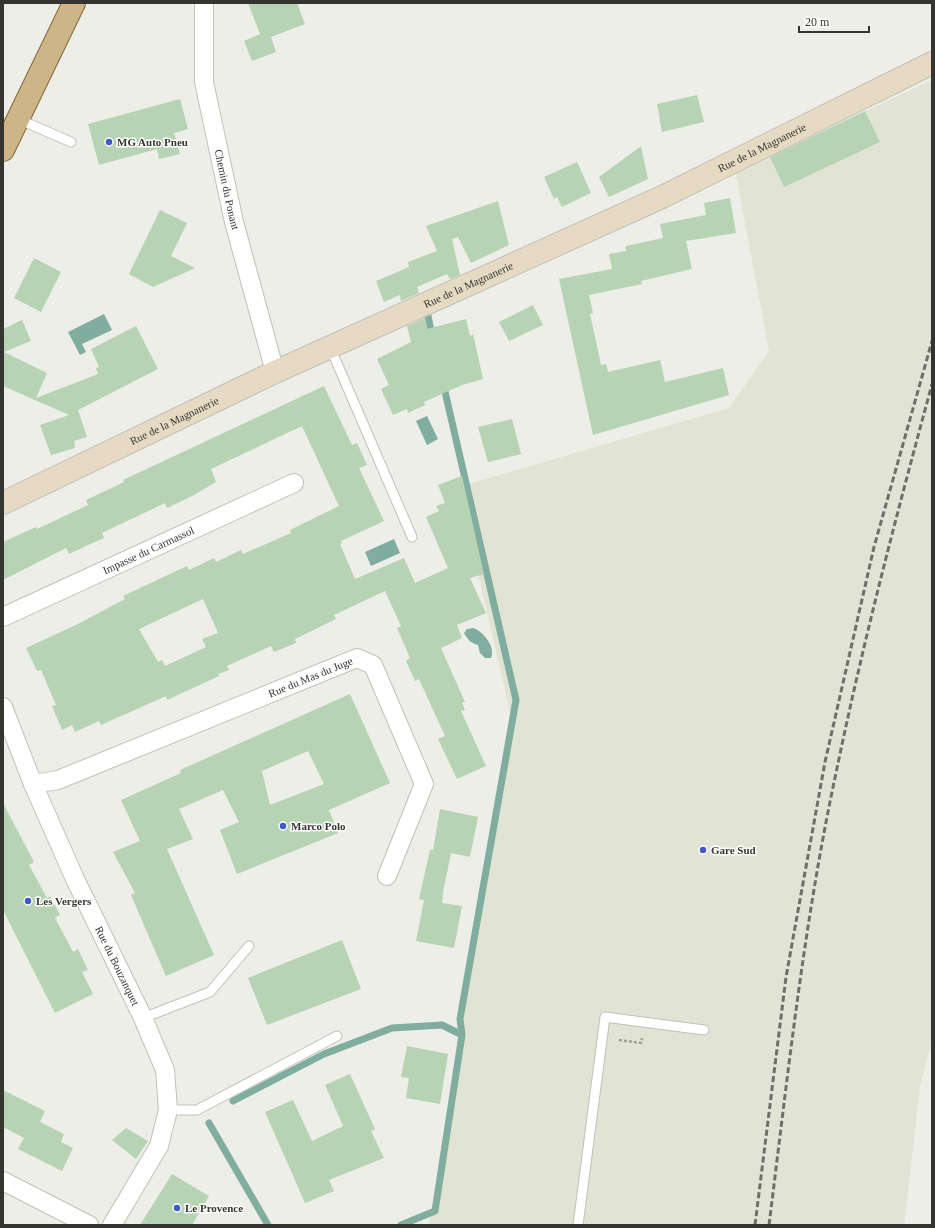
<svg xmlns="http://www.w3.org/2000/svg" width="935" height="1228" viewBox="0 0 935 1228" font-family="'Times New Roman',serif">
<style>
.built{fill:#e1e3d5}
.water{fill:#80ada0}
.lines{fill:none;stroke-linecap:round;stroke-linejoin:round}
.stream{stroke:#80ada0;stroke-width:7}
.building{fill:#b6d3b4;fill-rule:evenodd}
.lane-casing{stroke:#c0c1b9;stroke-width:11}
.street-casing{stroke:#c0c1b9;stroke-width:20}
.secondary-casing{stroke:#c0c1b9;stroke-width:24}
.primary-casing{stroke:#826736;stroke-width:24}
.path{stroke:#9e9f9a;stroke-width:2.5;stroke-dasharray:3 2;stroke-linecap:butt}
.lane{stroke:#fff;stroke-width:9}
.street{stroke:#fff;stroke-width:18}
.secondary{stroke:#e6dac3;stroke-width:22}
.primary{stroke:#cdb588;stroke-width:22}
.rail{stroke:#6e6f6a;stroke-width:3;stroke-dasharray:6 3;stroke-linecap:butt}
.poi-dot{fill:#4259cd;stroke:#fffffe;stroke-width:1.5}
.labels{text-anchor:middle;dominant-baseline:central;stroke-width:3;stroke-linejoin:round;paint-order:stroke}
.poi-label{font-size:11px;font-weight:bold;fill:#343431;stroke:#fffffe;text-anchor:start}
.street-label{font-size:11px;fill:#343431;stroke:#fffffe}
</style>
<rect width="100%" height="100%" fill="#edeee7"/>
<path class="built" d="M 932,80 L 932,1039 L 920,1087 L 904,1225 L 429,1225 L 511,716 L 458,487 L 729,408 L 769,351 L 735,170 L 769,156 Z"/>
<path class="water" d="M 104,314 L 112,330 L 82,344 L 86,352 L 80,355 L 68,332 Z
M 427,416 L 438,439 L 427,445 L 416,421 Z
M 394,539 L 400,553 L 371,566 L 365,552 Z
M 473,628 C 483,631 496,647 491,658 L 485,658 L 480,653 L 478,645 C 471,643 468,640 464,633 L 467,629 Z"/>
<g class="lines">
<path class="stream" d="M 428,316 L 432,336
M 233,1101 L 324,1054 L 392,1028 L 442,1025 L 462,1035
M 209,1123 L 268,1225
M 401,1225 L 435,1211 L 462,1035 L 460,1019 L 516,700 L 443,383"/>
</g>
<path class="building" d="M 248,3 L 297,3 L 305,24 L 271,37 L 276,52 L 252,61 L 244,41 L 260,34 Z
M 697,95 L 704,122 L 662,132 L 657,104 Z
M 180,99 L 188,129 L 174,133 L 180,154 L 159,159 L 157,149 L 99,165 L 88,124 Z
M 865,111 L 880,142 L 784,187 L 770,157 Z
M 641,146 L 648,179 L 609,197 L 599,177 Z
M 577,162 L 591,193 L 562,207 L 557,197 L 554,199 L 544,177 Z
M 730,198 L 736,233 L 686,241 L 692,269 L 641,281 L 642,284 L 589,295 L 593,313 L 590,314 L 601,365 L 606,364 L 608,372 L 660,360 L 665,382 L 723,368 L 729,395 L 593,435 L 559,279 L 612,269 L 609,254 L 626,251 L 626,246 L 663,238 L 660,224 L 706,215 L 704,203 Z
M 498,201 L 509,245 L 471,263 L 458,237 L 452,239 L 460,275 L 450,279 L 447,274 L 417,287 L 419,293 L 401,301 L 400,295 L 384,302 L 376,281 L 409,267 L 408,262 L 437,251 L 426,226 Z
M 160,210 L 187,223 L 171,256 L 195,268 L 153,287 L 129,274 Z
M 34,258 L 61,272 L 41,312 L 14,298 Z
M 533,305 L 543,325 L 509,341 L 499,322 Z
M 425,318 L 427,329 L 466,319 L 470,336 L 473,334 L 483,379 L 462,385 L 424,402 L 425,405 L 408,413 L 407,409 L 393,415 L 381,389 L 389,385 L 377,359 L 411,342 L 407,326 Z
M 22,320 L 31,341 L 4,352 L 47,373 L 36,398 L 98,374 L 96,368 L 99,367 L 91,349 L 136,326 L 158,369 L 78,410 L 87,437 L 74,441 L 75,448 L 51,455 L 40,425 L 69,415 L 3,386 L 3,329 Z
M 324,386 L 352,445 L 357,443 L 367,465 L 359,468 L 384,521 L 341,541 L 342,543 L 340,544 L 355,579 L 404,558 L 415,583 L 448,568 L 426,517 L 439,511 L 436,506 L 445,503 L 438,485 L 462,476 L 484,574 L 470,578 L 486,613 L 457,625 L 462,638 L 441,648 L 465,702 L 462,703 L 465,710 L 461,711 L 486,766 L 457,779 L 438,739 L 445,736 L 419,679 L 415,681 L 406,661 L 410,658 L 397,628 L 401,626 L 385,591 L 334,615 L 336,619 L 295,639 L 296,643 L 274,652 L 271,646 L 227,666 L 229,670 L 218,674 L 219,676 L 167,700 L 166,696 L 101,725 L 99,721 L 75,732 L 72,725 L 62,730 L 52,706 L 56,705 L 41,670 L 37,671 L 26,648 L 76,625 L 125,599 L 123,596 L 187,566 L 189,570 L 214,558 L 216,562 L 241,550 L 243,554 L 291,533 L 290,530 L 339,506 L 302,426 L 211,469 L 216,482 L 192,496 L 167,508 L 165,503 L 102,533 L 104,538 L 90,544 L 69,554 L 66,548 L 3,580 L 3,542 L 36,527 L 37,529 L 88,505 L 86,500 L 124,482 L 123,480 ZM 203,599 L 218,633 L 202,639 L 206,647 L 165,666 L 162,660 L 158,662 L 139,629 Z
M 512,419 L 521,454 L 488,462 L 478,427 Z
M 350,694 L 390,783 L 329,810 L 338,833 L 237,874 L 220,830 L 239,822 L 223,790 L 179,809 L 193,839 L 167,849 L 214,955 L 166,976 L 131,895 L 135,893 L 113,852 L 140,841 L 121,800 L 181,773 L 180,770 ZM 308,751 L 324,784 L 270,805 L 262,771 Z
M 3,803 L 34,862 L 29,865 L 47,898 L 50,896 L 60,915 L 55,918 L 73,952 L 78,949 L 88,970 L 82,972 L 93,994 L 55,1013 L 3,910 Z
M 440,809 L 478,817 L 470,857 L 451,853 L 443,892 L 442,903 L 462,906 L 454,948 L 416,941 L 424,900 L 419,899 L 430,850 L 433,850 Z
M 342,940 L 361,989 L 267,1025 L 248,978 Z
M 407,1046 L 448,1054 L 440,1104 L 406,1098 L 409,1078 L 401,1077 Z
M 350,1074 L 375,1129 L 371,1131 L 384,1158 L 329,1180 L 334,1191 L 305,1203 L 265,1112 L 293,1100 L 312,1141 L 343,1126 L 325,1085 Z
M 3,1090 L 45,1111 L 40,1122 L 64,1134 L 61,1142 L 73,1148 L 62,1171 L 18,1149 L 24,1138 L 3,1127 Z
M 126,1128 L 148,1141 L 136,1159 L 112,1140 Z
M 172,1174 L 209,1196 L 192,1225 L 140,1225 Z"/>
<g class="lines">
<g class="lane-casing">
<path id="lane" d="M 18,119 L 71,142
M 330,347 L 412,537
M 143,1018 L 210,992 L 249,946
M 168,1110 L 197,1110 L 337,1036
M 578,1225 L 605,1017 L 704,1030"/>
</g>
<g class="street-casing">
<g id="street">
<path id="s1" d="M 204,3 L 204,82 L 234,222 L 275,372"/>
<path id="s2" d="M 3,617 L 294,483"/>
<path id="s3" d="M 3,707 L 33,784 L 75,879 L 143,1018 L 165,1070 L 168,1110 L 159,1146 L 112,1225"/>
<path id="s4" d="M 33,784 L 58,780 L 357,658 L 373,665 L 424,784 L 387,876"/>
<path d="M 3,1181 L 89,1225"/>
</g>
</g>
<g class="secondary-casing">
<g id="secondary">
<path id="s5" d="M 3,503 L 275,372 L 660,198 L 932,63"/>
</g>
</g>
<g class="primary-casing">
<path id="primary" d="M 3,150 L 74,3"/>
</g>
<path class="path" d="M 619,1040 L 641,1043 L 642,1038"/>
<use href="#lane" class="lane"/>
<use href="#street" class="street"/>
<use href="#secondary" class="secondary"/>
<use href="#primary" class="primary"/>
<path class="rail" d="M 755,1225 L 786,977 L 825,762 L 874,547 L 932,341
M 769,1225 C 788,1074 804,922 836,773 C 863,642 897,513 932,384"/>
</g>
<g class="poi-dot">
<circle cx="109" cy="142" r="4"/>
<circle cx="283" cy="826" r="4"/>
<circle cx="703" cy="850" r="4"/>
<circle cx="28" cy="901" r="4"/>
<circle cx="177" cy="1208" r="4"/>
</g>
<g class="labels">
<g class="poi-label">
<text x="117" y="142">MG Auto Pneu</text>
<text x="291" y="826">Marco Polo</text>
<text x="711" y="850">Gare Sud</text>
<text x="36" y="901">Les Vergers</text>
<text x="185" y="1208">Le Provence</text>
</g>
<g class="street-label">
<text stroke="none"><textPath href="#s5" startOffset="838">Rue de la Magnanerie</textPath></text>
<text stroke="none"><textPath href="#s1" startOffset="189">Chemin du Ponant</textPath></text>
<text stroke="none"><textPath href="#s5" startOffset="514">Rue de la Magnanerie</textPath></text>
<text stroke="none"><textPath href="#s5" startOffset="190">Rue de la Magnanerie</textPath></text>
<text stroke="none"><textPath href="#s2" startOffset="160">Impasse du Carmassol</textPath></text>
<text stroke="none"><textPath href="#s4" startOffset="298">Rue du Mas du Juge</textPath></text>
<text stroke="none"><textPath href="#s3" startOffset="283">Rue du Bouzanquet</textPath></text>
</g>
</g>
<rect width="935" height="1228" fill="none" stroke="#343431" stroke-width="8"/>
<path d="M799 26v6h70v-6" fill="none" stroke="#343431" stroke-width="2"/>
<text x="805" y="26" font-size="12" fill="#343431" stroke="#fffffe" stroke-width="3" paint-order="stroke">20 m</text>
</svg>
